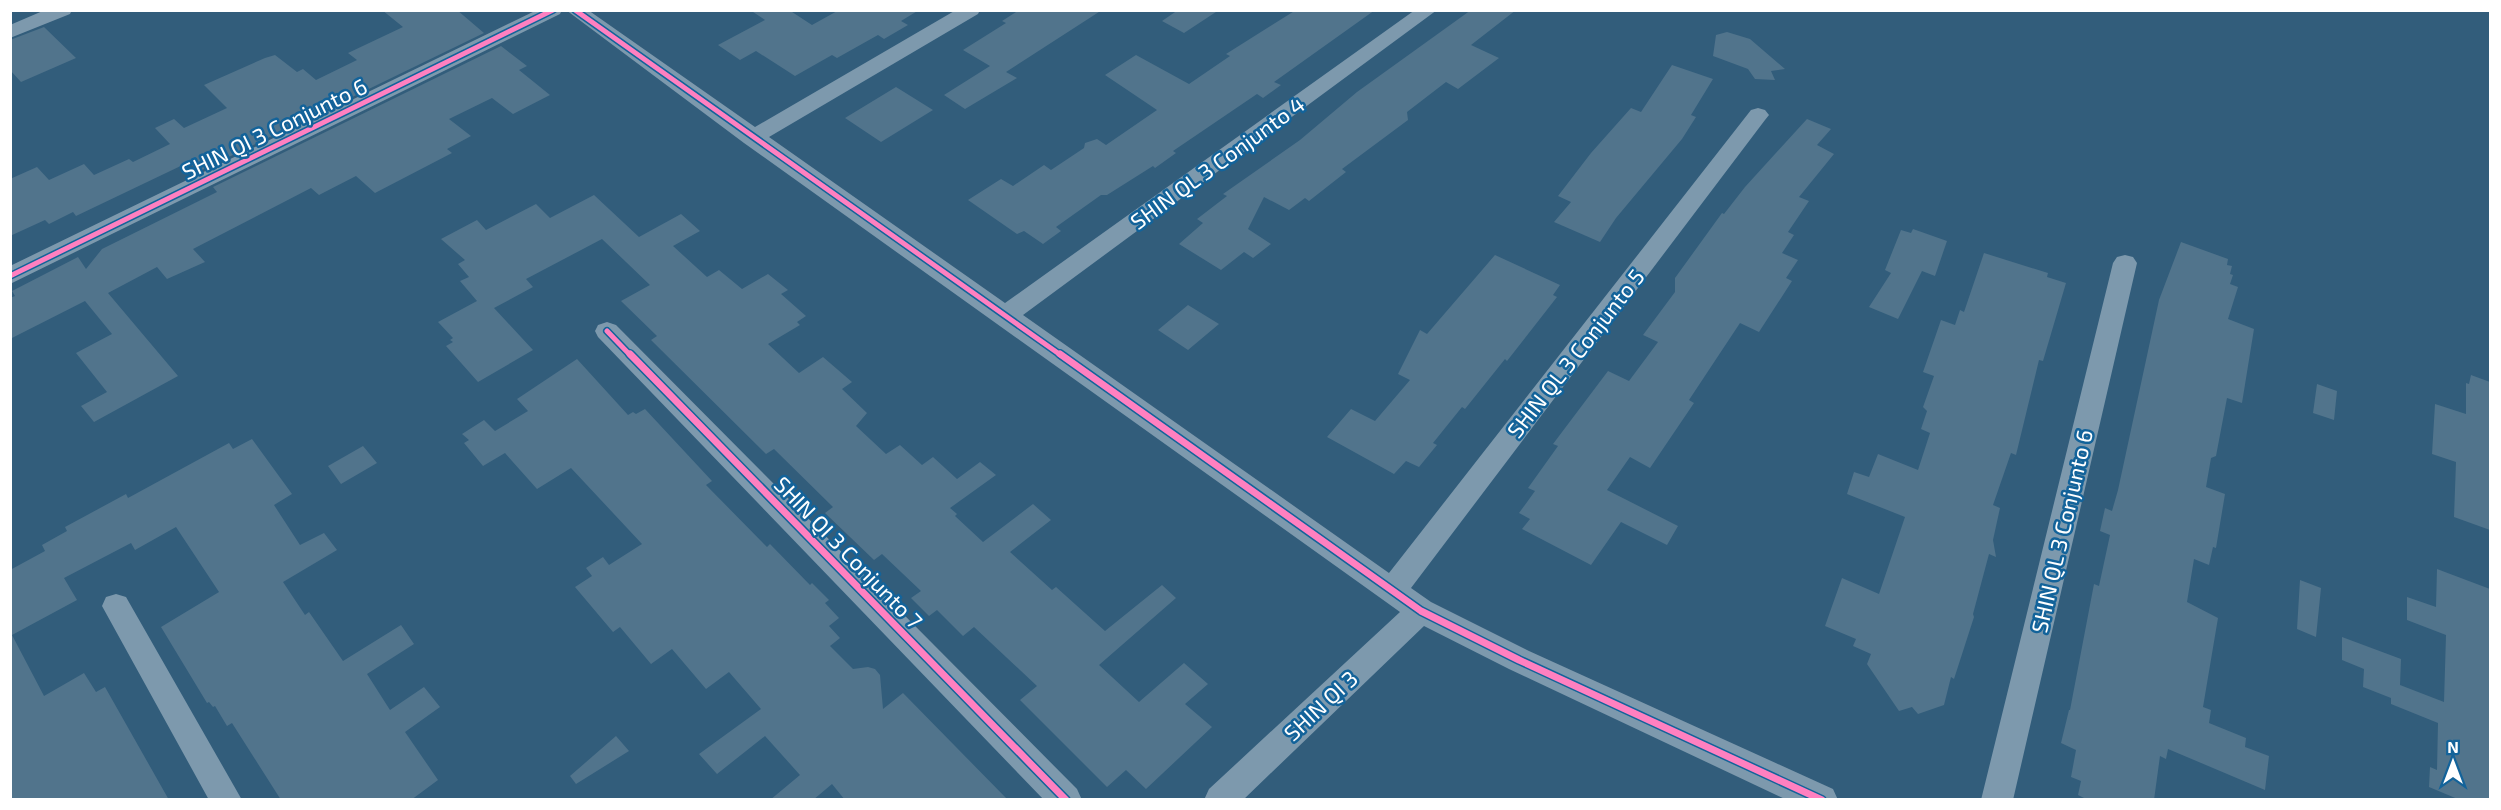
<svg xmlns="http://www.w3.org/2000/svg" width="2501" height="810" viewBox="0 0 2501 810" font-family="'Exo 2',sans-serif">
<style>
.building{fill:#51748c}
.lines{fill:none;stroke-linecap:round;stroke-linejoin:round}
.minor{fill:#7d99ad;fill-rule:evenodd}
.cycleway-far1-casing{stroke:#13639a;stroke-width:8}
.cycleway-casing{stroke:#13639a;stroke-width:10}
.cycleway-far1{stroke:#ff80c0;stroke-width:5}
.cycleway{stroke:#ff80c0;stroke-width:7}
.labels{text-anchor:middle;dominant-baseline:central;stroke-width:5;stroke-linejoin:round;paint-order:stroke}
.street-label{font-size:22px;fill:#fff;stroke:#13639a}
</style>
<rect width="100%" height="100%" fill="#325d7b"/>
<path class="building" d="M 382,10 L 457,10 L 484,33 L 198,172 L 189,162 L 76,216 L 73,212 L 49,224 L 45,220 L 10,236 L 10,179 L 37,167 L 49,180 L 84,164 L 94,175 L 129,159 L 133,162 L 170,144 L 155,128 L 174,119 L 184,128 L 227,108 L 204,85 L 265,58 L 275,55 L 297,72 L 303,69 L 316,80 L 357,60 L 348,53 L 403,27 Z
M 750,10 L 789,10 L 812,25 L 839,10 L 919,10 L 901,21 L 908,25 L 884,39 L 878,35 L 837,58 L 832,55 L 795,76 L 756,51 L 740,60 L 718,45 L 765,20 Z
M 1019,10 L 1102,10 L 1006,72 L 1017,78 L 965,109 L 944,95 L 990,66 L 963,50 L 1006,23 L 1002,21 Z
M 1178,10 L 1219,10 L 1184,33 L 1162,21 Z
M 1296,10 L 1375,10 L 1274,82 L 1281,85 L 1263,98 L 1257,94 L 1173,151 L 1176,153 L 1155,168 L 1153,166 L 1107,195 L 1101,195 L 1056,227 L 1061,231 L 1043,244 L 1024,231 L 1017,234 L 968,200 L 1001,179 L 1013,186 L 1044,165 L 1051,170 L 1084,148 L 1085,143 L 1097,139 L 1106,145 L 1157,110 L 1105,75 L 1136,55 L 1189,84 L 1230,56 L 1226,54 Z
M 1471,10 L 1516,10 L 1471,45 L 1499,58 L 1458,89 L 1446,82 L 1407,112 L 1408,120 L 1342,169 L 1346,172 L 1309,201 L 1305,198 L 1289,210 L 1264,197 L 1248,229 L 1271,244 L 1253,258 L 1244,252 L 1221,270 L 1179,244 L 1203,223 L 1197,219 L 1227,196 L 1223,194 L 1300,140 L 1357,92 Z
M 44,27 L 76,58 L 21,82 L 10,70 L 10,40 Z
M 1727,32 L 1750,39 L 1785,69 L 1771,71 L 1775,80 L 1755,79 L 1748,69 L 1713,56 L 1716,35 Z
M 501,46 L 527,66 L 519,70 L 550,95 L 513,114 L 492,98 L 449,119 L 471,136 L 447,149 L 452,153 L 375,193 L 356,176 L 319,195 L 311,188 L 193,249 L 205,262 L 167,279 L 157,267 L 108,293 L 178,376 L 94,422 L 81,406 L 107,392 L 76,353 L 112,334 L 85,301 L 10,339 L 10,298 L 15,296 L 12,291 L 78,257 L 86,269 L 102,249 L 217,192 L 213,187 Z
M 1672,65 L 1713,79 L 1691,115 L 1696,117 L 1682,139 L 1616,218 L 1600,242 L 1554,222 L 1571,202 L 1558,196 L 1591,153 L 1631,108 L 1641,112 Z
M 896,87 L 933,110 L 881,142 L 845,118 Z
M 1807,119 L 1831,129 L 1817,145 L 1834,154 L 1799,197 L 1809,201 L 1788,232 L 1794,235 L 1782,253 L 1798,260 L 1786,278 L 1792,281 L 1759,332 L 1740,323 L 1689,400 L 1694,403 L 1650,468 L 1630,457 L 1607,490 L 1678,526 L 1667,545 L 1621,522 L 1591,565 L 1522,529 L 1530,519 L 1519,513 L 1535,491 L 1528,488 L 1558,446 L 1553,444 L 1608,371 L 1629,381 L 1658,342 L 1643,335 L 1675,292 L 1675,278 L 1722,213 L 1724,214 L 1745,187 Z
M 594,195 L 639,237 L 681,214 L 700,231 L 673,246 L 707,277 L 719,270 L 742,289 L 768,274 L 788,290 L 781,294 L 806,316 L 797,322 L 800,325 L 768,344 L 799,373 L 823,357 L 852,382 L 842,389 L 867,413 L 856,426 L 886,454 L 900,445 L 922,465 L 933,457 L 957,479 L 980,462 L 996,475 L 950,508 L 957,514 L 955,516 L 983,542 L 1033,504 L 1051,520 L 1010,552 L 1052,590 L 1056,587 L 1105,631 L 1162,585 L 1176,598 L 1099,665 L 1139,702 L 1184,663 L 1208,684 L 1185,704 L 1212,727 L 1146,789 L 1126,770 L 1107,787 L 1020,700 L 1037,686 L 974,627 L 963,636 L 937,610 L 929,616 L 911,598 L 921,591 L 882,554 L 874,560 L 825,513 L 833,507 L 774,449 L 766,454 L 651,340 L 657,336 L 621,301 L 650,285 L 602,239 L 526,279 L 533,287 L 494,308 L 533,350 L 478,382 L 446,346 L 453,342 L 450,340 L 453,338 L 438,322 L 477,301 L 460,281 L 469,277 L 458,264 L 465,260 L 441,239 L 477,220 L 486,230 L 536,204 L 550,218 Z
M 1913,229 L 1947,241 L 1935,276 L 1922,271 L 1898,319 L 1869,307 L 1891,273 L 1885,270 L 1901,230 L 1911,233 Z
M 2181,242 L 2228,259 L 2227,265 L 2232,266 L 2230,274 L 2233,275 L 2230,284 L 2238,287 L 2228,319 L 2254,329 L 2242,403 L 2227,398 L 2216,456 L 2211,458 L 2206,487 L 2225,494 L 2216,548 L 2213,547 L 2209,565 L 2194,559 L 2187,602 L 2218,618 L 2203,707 L 2211,710 L 2209,723 L 2246,738 L 2245,747 L 2269,756 L 2265,790 L 2168,749 L 2166,759 L 2160,756 L 2154,800 L 2088,800 L 2078,795 L 2081,781 L 2071,777 L 2076,750 L 2061,743 L 2069,710 L 2070,710 L 2094,584 L 2099,586 L 2110,535 L 2100,531 L 2105,508 L 2112,511 L 2118,490 L 2159,300 Z
M 1984,253 L 2048,273 L 2047,277 L 2066,283 L 2043,361 L 2039,360 L 2016,455 L 2011,453 L 1993,505 L 2000,508 L 1993,540 L 1996,557 L 1989,554 L 1973,614 L 1974,617 L 1954,679 L 1951,677 L 1944,705 L 1918,714 L 1912,707 L 1899,711 L 1867,664 L 1871,654 L 1853,646 L 1856,639 L 1825,626 L 1842,578 L 1879,594 L 1905,517 L 1847,494 L 1854,472 L 1869,477 L 1878,454 L 1918,470 L 1930,433 L 1921,429 L 1927,411 L 1923,407 L 1934,376 L 1923,372 L 1941,320 L 1955,325 L 1960,310 L 1964,312 Z
M 1495,255 L 1560,285 L 1553,295 L 1557,297 L 1507,361 L 1505,359 L 1465,409 L 1462,407 L 1433,443 L 1437,445 L 1419,467 L 1406,461 L 1394,474 L 1327,437 L 1351,409 L 1375,421 L 1410,380 L 1398,374 L 1420,330 L 1427,334 Z
M 1188,305 L 1219,324 L 1188,350 L 1158,330 Z
M 577,359 L 628,415 L 633,412 L 636,414 L 645,409 L 712,481 L 706,485 L 767,547 L 770,544 L 810,585 L 812,583 L 829,600 L 825,603 L 839,618 L 829,626 L 840,638 L 830,646 L 853,669 L 868,667 L 875,669 L 880,675 L 883,709 L 903,693 L 1008,800 L 845,800 L 832,784 L 813,800 L 770,800 L 800,775 L 765,736 L 717,774 L 699,754 L 761,709 L 729,672 L 706,689 L 672,649 L 651,664 L 620,627 L 613,632 L 575,587 L 592,576 L 586,568 L 603,557 L 609,565 L 642,544 L 571,468 L 537,489 L 505,453 L 483,466 L 464,443 L 469,440 L 462,434 L 484,420 L 495,431 L 528,411 L 517,399 Z
M 2471,375 L 2490,382 L 2490,530 L 2454,517 L 2456,462 L 2432,454 L 2435,404 L 2466,414 L 2466,383 L 2469,384 Z
M 2317,384 L 2337,391 L 2334,420 L 2313,413 Z
M 252,439 L 292,494 L 274,505 L 300,545 L 324,533 L 337,550 L 283,582 L 305,615 L 309,612 L 343,661 L 401,625 L 414,644 L 367,674 L 390,710 L 424,687 L 440,707 L 405,732 L 438,780 L 411,800 L 281,800 L 232,723 L 227,726 L 215,706 L 213,707 L 209,702 L 207,703 L 161,627 L 219,592 L 176,527 L 135,550 L 131,543 L 64,578 L 77,600 L 12,635 L 44,696 L 84,673 L 96,692 L 105,687 L 169,800 L 10,800 L 10,570 L 45,551 L 42,545 L 67,531 L 65,527 L 126,494 L 128,498 L 229,443 L 233,449 Z
M 363,446 L 377,463 L 341,484 L 328,466 Z
M 2437,569 L 2490,589 L 2490,800 L 2460,800 L 2429,787 L 2430,767 L 2437,770 L 2438,723 L 2391,704 L 2391,698 L 2363,687 L 2364,669 L 2342,660 L 2342,637 L 2401,659 L 2400,685 L 2444,702 L 2446,635 L 2407,620 L 2407,597 L 2436,607 Z
M 2300,580 L 2321,588 L 2316,637 L 2297,629 Z
M 616,736 L 629,751 L 576,784 L 570,776 Z"/>
<g class="lines">
<path class="minor" d="M 45,10 L 72,10 L 70,14 L 10,38 L 10,25 Z
M 537,10 L 562,10 L 560,14 L 10,284 L 10,266 Z
M 566,10 L 588,10 L 755,127 L 956,10 L 980,10 L 978,14 L 769,137 L 1005,303 L 1415,10 L 1437,10 L 1023,315 L 1389,573 L 1751,110 L 1758,108 L 1765,110 L 1769,115 L 1765,120 L 1411,588 L 1431,602 L 1529,651 L 1833,789 L 1838,800 L 1787,800 L 1509,669 L 1424,626 L 1243,800 L 1204,800 L 1209,789 L 1400,612 L 744,143 Z
M 2125,255 L 2133,257 L 2137,263 L 2013,800 L 1981,800 L 2113,263 L 2117,257 Z
M 607,322 L 616,325 L 1077,789 L 1082,800 L 1044,800 L 598,337 L 595,331 L 598,325 Z
M 116,594 L 126,597 L 242,800 L 209,800 L 102,606 L 106,597 Z"/>
<g class="cycleway-far1-casing">
<path id="cycleway-far1" d="M 575,10 L 1062,356
M 10,276 L 553,10
M 607,331 L 631,356"/>
</g>
<g class="cycleway-casing">
<path id="cycleway" d="M 630,354 L 1066,800
M 1060,354 L 1421,611 L 1519,660 L 1822,800"/>
</g>
<use href="#cycleway-far1" class="cycleway-far1"/>
<use href="#cycleway" class="cycleway"/>
</g>
<g class="labels">
<g class="street-label">
<text transform="translate(274 128) rotate(-26)">SHIN QI 3 Conjunto 6</text>
<text transform="translate(1217 162) rotate(-36)">SHIN QL 3 Conjunto 4</text>
<text transform="translate(1575 353) rotate(-52)">SHIN QL 3 Conjunto 5</text>
<text transform="translate(2061 531) rotate(-77)">SHIN QL 3 Conjunto 6</text>
<text transform="translate(849 552) rotate(46)">SHIN QI 3 Conjunto 7</text>
<text transform="translate(1320 705) rotate(-43)">SHIN QI 3</text>
</g>
</g>
<rect width="2501" height="810" fill="none" stroke="#ffffff" stroke-width="24"/>
<g transform="translate(2453 762)" stroke="#13639a" stroke-width="4.5" paint-order="stroke">
<path d="M0-4.5L10 22L0 15L-10 22Z" fill="#ffffff"/>
<text y="-9" font-size="16" font-weight="bold" text-anchor="middle" fill="#ffffff">N</text>
</g>
</svg>
